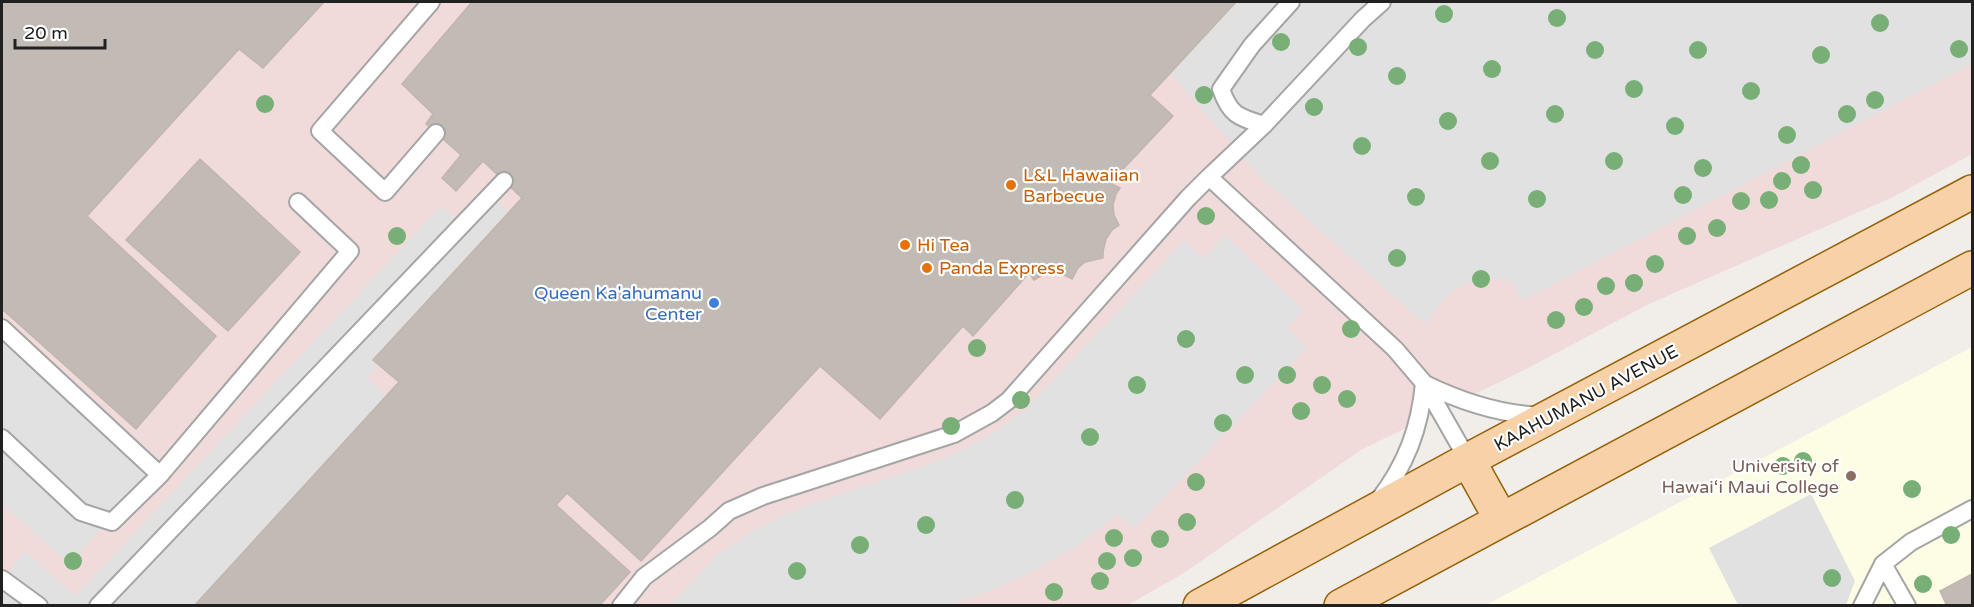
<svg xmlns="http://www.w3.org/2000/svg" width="1974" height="607" viewBox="0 0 1974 607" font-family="'Varela Round',sans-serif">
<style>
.commercial{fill:#f0dada}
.education{fill:#fdfce5}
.parking{fill:#e1e1e1}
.building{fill:#c2bab5;stroke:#c2b5ac;stroke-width:1.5}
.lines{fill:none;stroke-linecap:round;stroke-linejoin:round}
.lane-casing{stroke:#a5a5a5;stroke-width:20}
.primary-casing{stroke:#956109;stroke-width:36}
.lane{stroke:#fff;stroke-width:16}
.primary{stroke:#f7d1a8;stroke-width:33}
.tree{fill:#77af76}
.food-dot{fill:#e8710a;stroke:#fff;stroke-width:2}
.shop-dot{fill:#3f7fe0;stroke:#fff;stroke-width:2}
.education-dot{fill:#8d6e63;stroke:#fff;stroke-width:2}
.labels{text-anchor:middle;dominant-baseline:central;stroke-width:4.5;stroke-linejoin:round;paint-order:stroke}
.food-label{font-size:18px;fill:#c56008;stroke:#fff;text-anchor:start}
.shop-label{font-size:18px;fill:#366cbe;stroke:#fff;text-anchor:end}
.street-label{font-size:18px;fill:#212121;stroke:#fff}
.education-label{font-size:18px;fill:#785e54;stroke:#fff;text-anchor:end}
</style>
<rect width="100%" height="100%" fill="#f1eee9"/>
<path class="commercial" d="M 2,2 L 1972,2 L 1972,154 L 1893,197 L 1649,304 L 1528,368 L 1361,450 L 1184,573 L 1128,605 L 2,605 Z"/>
<path class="education" d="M 1972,347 L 1972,605 L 1486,605 Z"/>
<path class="parking" d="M 1236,2 L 1972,2 L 1972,64 L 1522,301 L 1511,281 L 1488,278 L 1473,281 L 1459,287 L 1447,296 L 1425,324 L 1259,176 L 1170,73 Z
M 483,188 L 516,219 L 368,378 L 393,402 L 204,605 L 2,606 L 2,587 L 8,579 L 13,565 L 26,551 L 75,596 L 441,206 L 455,218 Z
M 1225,235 L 1304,310 L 1287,328 L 1308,347 L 1134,529 L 1118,515 L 1074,548 L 1026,575 L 976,596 L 947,605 L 671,605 L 717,555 L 753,531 L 782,516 L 811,504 L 927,465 L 965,449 L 997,430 L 1024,411 L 1185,240 L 1203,258 Z
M 2,315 L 162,462 L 69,564 L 2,504 Z
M 1811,494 L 1855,581 L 1846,605 L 1738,605 L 1709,548 Z"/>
<path class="building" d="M 2,2 L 324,2 L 263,68 L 239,49 L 87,216 L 216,336 L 136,429 L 2,309 Z
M 472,2 L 1236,2 L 1150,95 L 1173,116 L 1110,183 L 1120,188 L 1116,194 L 1113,205 L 1114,215 L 1119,225 L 1112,230 L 1106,239 L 1103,251 L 1103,258 L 1085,262 L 1078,268 L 1072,279 L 1062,274 L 1051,273 L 1044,274 L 1034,280 L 1029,273 L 973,336 L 963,326 L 880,419 L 820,366 L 641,561 L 567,493 L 556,505 L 630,572 L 599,606 L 194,606 L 399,382 L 373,360 L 522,198 L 483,161 L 456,191 L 442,178 L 461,155 L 426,124 L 433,114 L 402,84 Z
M 200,159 L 300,252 L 228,331 L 126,240 Z
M 1972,574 L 1972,606 L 1947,606 L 1940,591 Z"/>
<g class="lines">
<g class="lane-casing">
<path id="lane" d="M 431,2 L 320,131 L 385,192 L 436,133
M 1264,125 C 1238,117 1230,115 1221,89 L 1252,45 L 1291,2
M 1209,177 L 1264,125 L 1363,19 L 1382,2
M 2,328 L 160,475
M 1425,384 C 1462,402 1499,414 1540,416
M 2,438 L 81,512 L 112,522 L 160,475 L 350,251 L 298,202
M 1378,501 C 1406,465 1420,428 1424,383
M 1883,564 L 1907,606
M 2,579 L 39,606
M 98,606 L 504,181
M 621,606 L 644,577 L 710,528 L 729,511 L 763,496 L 954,434 L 992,413 L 1009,400 L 1188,198 L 1209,177 L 1395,349 L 1424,383 L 1468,460
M 1862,606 L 1883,564 L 1911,542 L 1972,509"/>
</g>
<g class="primary-casing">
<path id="primary" d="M 1468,460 L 1501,519
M 1200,606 L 1468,460 L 1972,192
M 1341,606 L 1972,268"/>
</g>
<use href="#lane" class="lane"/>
<use href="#primary" class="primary"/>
</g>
<g class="tree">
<circle cx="1444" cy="14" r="9"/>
<circle cx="1557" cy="18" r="9"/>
<circle cx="1880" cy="23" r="9"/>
<circle cx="1281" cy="42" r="9"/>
<circle cx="1358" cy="47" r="9"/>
<circle cx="1959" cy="49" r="9"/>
<circle cx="1595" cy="50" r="9"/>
<circle cx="1698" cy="50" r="9"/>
<circle cx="1821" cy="55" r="9"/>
<circle cx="1492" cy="69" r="9"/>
<circle cx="1397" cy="76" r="9"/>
<circle cx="1634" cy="89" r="9"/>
<circle cx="1751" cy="91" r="9"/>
<circle cx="1204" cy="95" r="9"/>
<circle cx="1875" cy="100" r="9"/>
<circle cx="265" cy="104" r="9"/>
<circle cx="1314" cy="107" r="9"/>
<circle cx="1555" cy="114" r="9"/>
<circle cx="1847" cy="114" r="9"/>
<circle cx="1448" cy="121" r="9"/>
<circle cx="1675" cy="126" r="9"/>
<circle cx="1787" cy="135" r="9"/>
<circle cx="1362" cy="146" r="9"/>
<circle cx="1490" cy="161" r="9"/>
<circle cx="1614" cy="161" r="9"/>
<circle cx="1801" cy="165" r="9"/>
<circle cx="1703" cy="168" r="9"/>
<circle cx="1782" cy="181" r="9"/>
<circle cx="1813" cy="190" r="9"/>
<circle cx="1683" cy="195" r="9"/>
<circle cx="1416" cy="197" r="9"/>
<circle cx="1537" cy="199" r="9"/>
<circle cx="1769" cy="200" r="9"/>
<circle cx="1741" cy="201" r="9"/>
<circle cx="1206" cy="216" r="9"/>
<circle cx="1717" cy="228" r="9"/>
<circle cx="397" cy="236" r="9"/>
<circle cx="1687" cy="236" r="9"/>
<circle cx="1397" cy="258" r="9"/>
<circle cx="1655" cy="264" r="9"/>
<circle cx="1481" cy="279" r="9"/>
<circle cx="1634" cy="283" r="9"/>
<circle cx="1606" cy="286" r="9"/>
<circle cx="1584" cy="307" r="9"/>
<circle cx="1556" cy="320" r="9"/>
<circle cx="1351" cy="329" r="9"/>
<circle cx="1186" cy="339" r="9"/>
<circle cx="977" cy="348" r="9"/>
<circle cx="1245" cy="375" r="9"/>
<circle cx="1287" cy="375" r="9"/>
<circle cx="1137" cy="385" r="9"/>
<circle cx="1322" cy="385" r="9"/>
<circle cx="1347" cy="399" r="9"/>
<circle cx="1021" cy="400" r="9"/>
<circle cx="1301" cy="411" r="9"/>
<circle cx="1223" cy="423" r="9"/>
<circle cx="951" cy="426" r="9"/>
<circle cx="1090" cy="437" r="9"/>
<circle cx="1803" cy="461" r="9"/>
<circle cx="1783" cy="466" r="9"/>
<circle cx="1196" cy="482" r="9"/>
<circle cx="1912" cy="489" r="9"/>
<circle cx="1015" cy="500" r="9"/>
<circle cx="1187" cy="522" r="9"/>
<circle cx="926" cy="525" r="9"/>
<circle cx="1951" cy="535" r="9"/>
<circle cx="1114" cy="538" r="9"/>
<circle cx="1160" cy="539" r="9"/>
<circle cx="860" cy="545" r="9"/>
<circle cx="1133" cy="558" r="9"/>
<circle cx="73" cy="561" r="9"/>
<circle cx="1107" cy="561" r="9"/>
<circle cx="797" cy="571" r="9"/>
<circle cx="1832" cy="578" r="9"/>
<circle cx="1100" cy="581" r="9"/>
<circle cx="1923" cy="584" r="9"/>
<circle cx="1054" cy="592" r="9"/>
</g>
<g class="food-dot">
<circle cx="1011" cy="185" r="6"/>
<circle cx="905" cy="245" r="6"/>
<circle cx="927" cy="268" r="6"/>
</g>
<circle class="shop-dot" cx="714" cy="303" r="6"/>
<circle class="education-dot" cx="1851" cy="476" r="6"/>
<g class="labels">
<g class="food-label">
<text x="1023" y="175">L&amp;L Hawaiian<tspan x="1023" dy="21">Barbecue</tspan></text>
<text x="917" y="245">Hi Tea</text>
<text x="939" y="268">Panda Express</text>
</g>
<g class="shop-label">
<text x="702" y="293">Queen Ka'ahumanu<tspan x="702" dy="21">Center</tspan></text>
</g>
<g class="street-label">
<text transform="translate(1586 398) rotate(-28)">KAAHUMANU AVENUE</text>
</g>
<g class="education-label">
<text x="1839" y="466">University of<tspan x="1839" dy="21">Hawai‘i Maui College</tspan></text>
</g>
</g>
<rect width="1974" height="607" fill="none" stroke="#212121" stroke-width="6"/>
<path d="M15 39v9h90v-9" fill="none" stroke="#212121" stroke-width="3"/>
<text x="24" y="39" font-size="18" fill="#212121" stroke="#ffffff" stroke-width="4.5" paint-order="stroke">20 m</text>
</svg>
